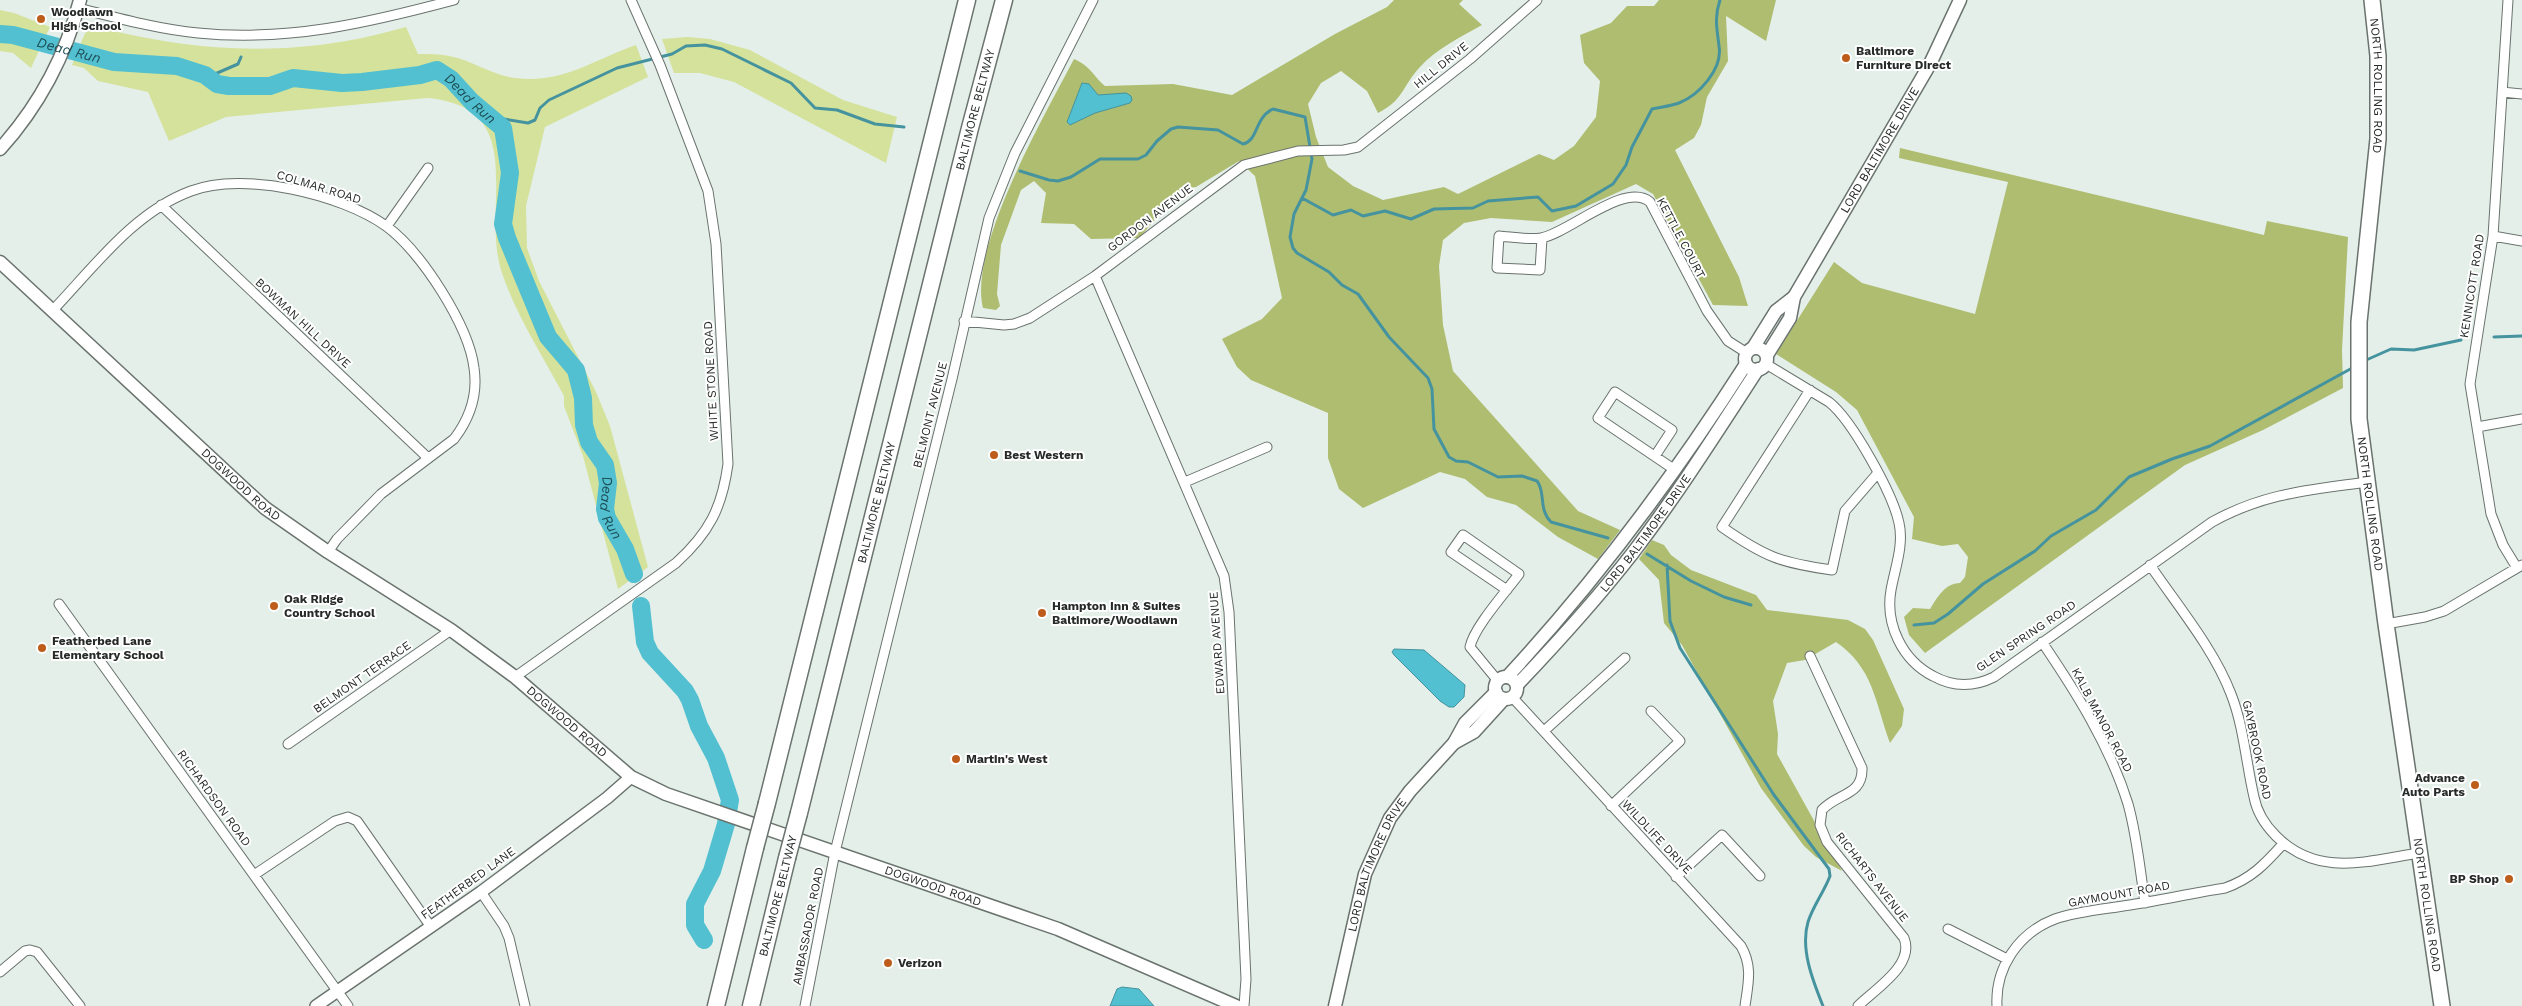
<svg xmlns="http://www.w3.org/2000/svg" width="2522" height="1006" viewBox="0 0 2522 1006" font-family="'Work Sans',sans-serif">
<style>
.green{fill:#d5e29c}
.forest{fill:#afbd70}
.water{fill:#52c0d0;stroke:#45939e}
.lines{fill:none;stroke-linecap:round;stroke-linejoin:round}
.stream{stroke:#45939e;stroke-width:3}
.river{stroke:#52c0d0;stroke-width:18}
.minor-casing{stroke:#6a736e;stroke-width:11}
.tertiary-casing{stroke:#6a736e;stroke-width:14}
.secondary-casing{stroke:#6a736e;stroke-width:15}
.primary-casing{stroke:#6a736e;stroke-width:18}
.motorway-casing{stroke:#6a736e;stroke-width:19}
.minor{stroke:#fff;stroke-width:9}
.tertiary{stroke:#fff;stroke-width:11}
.secondary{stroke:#fff;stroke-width:12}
.primary{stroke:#fff;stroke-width:15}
.motorway{stroke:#fff;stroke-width:16}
.motorway-bridge-casing{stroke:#6a736e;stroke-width:19;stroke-linecap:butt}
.motorway-bridge{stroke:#fff;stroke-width:16}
.poi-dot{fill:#bd5c1b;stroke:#fff;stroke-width:2}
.labels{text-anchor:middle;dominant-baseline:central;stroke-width:4;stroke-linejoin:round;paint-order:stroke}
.poi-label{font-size:12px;font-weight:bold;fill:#262a28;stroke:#fff;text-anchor:start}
.street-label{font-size:12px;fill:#262a28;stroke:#fff}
.water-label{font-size:14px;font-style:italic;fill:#1d4d54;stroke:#fff}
</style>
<rect width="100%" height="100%" fill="#e4efe9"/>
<path class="green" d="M 0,10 L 14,13 L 50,27 L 31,68 L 13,53 L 0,51 Z
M 96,27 C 181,48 259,56 346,41 C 366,38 386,32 406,27 L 418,54 C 428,54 439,54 449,56 C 472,60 491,75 515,78 C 563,84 593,60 636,45 L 648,77 L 545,127 L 526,206 L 527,248 L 539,281 L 596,392 L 610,426 L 648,567 L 618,589 L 583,456 L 564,406 L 564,396 C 543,356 515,314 501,270 C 481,204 531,107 427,98 L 226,117 L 169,141 L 148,92 L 98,81 L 84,68 L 72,65 L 85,33 Z
M 687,37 L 710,39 L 750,50 L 843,100 L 897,117 L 886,163 L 734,82 L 700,73 L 674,73 L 662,39 Z"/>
<path class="forest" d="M 1394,0 L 1463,0 L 1459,4 L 1482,25 C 1461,37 1436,49 1420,67 C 1402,86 1404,100 1378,113 L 1367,91 L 1341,71 L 1321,83 L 1308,104 L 1316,137 L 1328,167 L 1353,186 L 1383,200 L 1444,187 L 1458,194 L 1539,154 L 1554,160 L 1574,146 L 1596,117 L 1600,81 L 1584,63 L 1580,35 L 1611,23 L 1627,6 L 1654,6 L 1659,0 L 1776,0 L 1766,41 L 1726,16 L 1728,61 L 1707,97 L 1701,125 L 1694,138 L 1675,150 L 1739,277 L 1748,306 L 1713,305 L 1653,194 L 1636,184 L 1552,222 L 1491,218 L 1464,223 L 1443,240 L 1439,266 L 1443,325 L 1453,371 L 1578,511 L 1620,530 L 1598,559 L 1558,537 L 1516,505 L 1487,497 L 1465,479 L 1440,472 L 1363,508 L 1339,489 L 1328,458 L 1328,413 L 1251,380 L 1237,367 L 1222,339 L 1262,319 L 1282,298 L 1255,176 L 1239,161 L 1196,187 L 1182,189 L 1139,238 L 1091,239 L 1074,224 L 1041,223 L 1046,193 L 1034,181 L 1021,190 L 1001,245 L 997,294 L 1000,306 L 996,310 L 983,308 C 968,247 1045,115 1074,59 C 1092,67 1091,74 1105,86 L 1173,84 L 1232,95 L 1335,34 L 1387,7 Z
M 1900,148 L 2264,235 L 2267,221 L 2348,237 L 2342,350 L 2343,388 L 2263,430 L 2185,465 L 1925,653 L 1909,635 L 1904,617 L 1913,608 L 1930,609 C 1937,598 1945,583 1960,583 L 1965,577 L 1968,557 L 1958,544 L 1942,546 L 1912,539 L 1914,517 L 1857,410 L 1836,392 L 1776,354 L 1834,262 L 1862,283 L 1975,314 L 2008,182 L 1899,158 Z
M 1652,540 L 1664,545 L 1671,555 L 1691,570 L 1756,595 L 1767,610 L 1848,620 L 1865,629 L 1873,640 L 1904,709 L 1902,726 L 1890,743 C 1875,703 1874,668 1836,642 L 1805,660 L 1787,663 L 1773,701 L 1778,734 L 1777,754 L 1842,871 L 1816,857 L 1804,846 L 1761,788 L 1682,645 L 1664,623 L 1659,580 L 1639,559 Z"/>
<path class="water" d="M 1082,83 L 1089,84 L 1098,95 L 1126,93 L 1131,96 L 1132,100 L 1130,103 L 1095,113 L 1070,125 L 1067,122 Z
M 1394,649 L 1424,650 L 1465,685 L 1464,697 L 1454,707 L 1449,707 L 1440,701 L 1394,655 L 1392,652 Z
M 1122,987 L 1139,989 L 1154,1006 L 1110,1006 L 1117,989 Z"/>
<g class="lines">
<path class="stream" d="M 208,77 L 238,64 L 241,57
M 492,117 L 528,123 L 535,120 L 540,108 L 549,100 L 617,68 L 672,54 L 686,46 L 705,45 L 722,49 L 791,83 L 815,108 L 837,110 L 875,124 L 904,127
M 1020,171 L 1049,180 L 1058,181 L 1071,177 L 1100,159 L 1138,159 L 1146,155 L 1157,141 L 1171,129 L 1178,127 L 1218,130 L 1243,144 C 1259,140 1254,118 1273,109 L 1305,117 L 1312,159 L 1306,190 L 1294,214 L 1290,237 L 1293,248 L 1297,253 L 1329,272 L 1342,285 L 1358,294 L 1389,337 L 1428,378 L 1432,389 L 1434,429 L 1449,457 L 1456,461 L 1468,462 L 1498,477 L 1522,476 L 1537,481 C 1546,492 1538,509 1551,522 L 1608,538
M 1302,198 L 1333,215 L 1351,210 L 1363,216 L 1385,211 L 1411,219 L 1434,209 L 1473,208 L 1488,201 L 1538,197 L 1552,211 L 1576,206 L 1613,184 L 1626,165 L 1632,147 L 1652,109 C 1661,107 1671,106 1679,103 C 1699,95 1723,69 1719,46 C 1717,29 1714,17 1720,0
M 2494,337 L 2522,336
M 2364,361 L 2391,349 L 2414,350 L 2461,340
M 1647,554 L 1691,581 L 1724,597 L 1751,605
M 1667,565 L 1670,621 L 1680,648 L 1774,795 L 1829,869 L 1830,876 C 1824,892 1813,906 1808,922 C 1800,949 1813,981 1823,1006
M 1914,625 L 1934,623 L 1948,614 L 1983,584 L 2035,551 L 2051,536 L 2096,510 L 2129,477 L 2172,459 L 2210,446 L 2354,367"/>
<g class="river">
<path id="s1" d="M 0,34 L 13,35 L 114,62 L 177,66 L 205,75 L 217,84 L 229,86 L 270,86 L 293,78 L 342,83 L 362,82 L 420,75 L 437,70 L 451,79 L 472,102 L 503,128 L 510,173 L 503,224 L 507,238 L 548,337 L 576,370 L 583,398 L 584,425 L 589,442 L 605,465 L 608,483 L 605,509 L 607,518 L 625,549 L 634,574"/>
<path d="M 641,606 L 645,642 L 650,653 L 685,691 L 690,700 L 699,726 L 716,758 L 730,800 L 726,824 L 712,871 L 695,904 L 695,925 L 704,940"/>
</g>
<g class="minor-casing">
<path id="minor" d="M 2508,0 L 2493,236 L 2470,384 L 2491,514 L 2503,545 L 2517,568
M 78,8 C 118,18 157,29 198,33 C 287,42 368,23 454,0
M 2502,92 L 2522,94
M 161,205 L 428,458
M 387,226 L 428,168
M 2493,236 L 2522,241
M 1542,238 L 1540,270 L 1497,268 L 1499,236 C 1512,237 1528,240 1541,238 C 1569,233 1625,181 1650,202 L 1707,311 L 1728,341 L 1747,353
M 1095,276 L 1224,576 L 1229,612 L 1246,979 L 1244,1006
M 53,310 C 94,267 134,212 191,191 C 244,171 341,194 386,226 C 421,251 469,326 474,368 C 478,394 470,418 454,439 L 381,494 L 337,539 L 328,552
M 964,321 L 1004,325 L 1014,324 L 1030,318 L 1095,276 L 1244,165 L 1298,151 L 1344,150 L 1358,147 L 1470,59 L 1537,0
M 1766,364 L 1829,402 C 1852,420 1893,494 1899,523 C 1904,545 1895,568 1891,590 C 1885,624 1902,660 1933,676 C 1953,687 1974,687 1994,677 L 2212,522 C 2264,493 2310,490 2367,482
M 1810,390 L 1722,527 C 1765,557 1781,563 1832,570 L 1845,511 L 1877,474
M 2477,427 L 2522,419
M 1655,456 L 1672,430 L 1615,392 L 1598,418 L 1675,470
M 1185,482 L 1267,447
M 2150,565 C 2177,605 2214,649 2231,694 C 2244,727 2246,763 2254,797 C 2257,813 2265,825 2276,836 C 2318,878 2367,861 2419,853
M 59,604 L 348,1006
M 2386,624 L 2425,617 L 2444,611 L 2522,565
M 2042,642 C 2076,692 2110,746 2128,804 C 2137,836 2140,870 2145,903
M 1810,656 L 1862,768 C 1863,796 1837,793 1822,810 L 1820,825 L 1827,842 L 1904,938 C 1915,965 1875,989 1858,1006
M 515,677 L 676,563 C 709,533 722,508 728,464 L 716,244 L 708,191 L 660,65 L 631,0
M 1498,681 L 1470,647 C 1474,627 1506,592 1519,574 L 1463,535 L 1451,552 L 1507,590
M 1513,698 L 1741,946 C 1753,967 1748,984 1745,1006
M 1544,731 L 1625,658
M 288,744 L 451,630
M 1611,806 L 1680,741 L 1651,711
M 254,875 L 335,821 L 348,817 L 357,821 L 431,927
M 1676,877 L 1722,835 L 1760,876
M 481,892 L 504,926 L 509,938 L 525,1006
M 1948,929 L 2007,959
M 0,972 L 25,951 L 30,950 L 37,952 L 80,1006
M 805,1006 L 835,852 L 952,379 L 989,218 L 1015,153 L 1093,0
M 1997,1006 C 1995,968 2018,933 2055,919 C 2078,911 2106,909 2130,905 C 2162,900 2193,893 2225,888 C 2251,879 2265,864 2283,844"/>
</g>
<g class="tertiary-casing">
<path id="tertiary" d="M 316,1006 L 481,892 L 607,798 L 631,777"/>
</g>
<g class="secondary-casing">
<g id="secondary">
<path d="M 0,149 C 38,107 66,55 80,0"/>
<path id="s2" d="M 0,262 L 265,508 L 328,552 L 451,630 L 515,677 L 631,777 L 666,794 L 1058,929 L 1236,1006"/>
<path d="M 1753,348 L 1776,311 L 1794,297"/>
<circle cx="1756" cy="359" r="11"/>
<path id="s3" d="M 1767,355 L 1790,318 L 1794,297 L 1930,64 L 1960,0"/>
<path d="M 1507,677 C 1597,580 1675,475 1746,364"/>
<circle cx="1506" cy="688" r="11"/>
<path id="s4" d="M 1517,685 C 1557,643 1596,600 1632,554 C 1677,495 1717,432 1758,369"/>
<path d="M 1454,743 L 1474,732 L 1504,699"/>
<path id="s5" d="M 1335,1006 L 1365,874 L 1390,818 L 1410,791 L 1454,743 L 1465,723 L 1496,692"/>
</g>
</g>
<g class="primary-casing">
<g id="primary">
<path id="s6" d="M 2372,0 L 2378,56 L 2378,139 L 2359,322 L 2359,419 L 2386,624 L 2442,1006"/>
</g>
</g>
<g class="motorway-casing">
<g id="motorway">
<path d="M 767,803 L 967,0"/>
<path id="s7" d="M 799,813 L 970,128 L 1004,0"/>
<path d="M 716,1006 L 755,848"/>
<path d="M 751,1006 L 787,858"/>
</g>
</g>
<use href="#minor" class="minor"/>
<use href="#tertiary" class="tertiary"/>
<use href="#secondary" class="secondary"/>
<use href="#primary" class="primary"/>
<use href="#motorway" class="motorway"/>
<g class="motorway-bridge-casing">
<path id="motorway-bridge" d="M 755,848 L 767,803
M 787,858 L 799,813"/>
</g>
<use href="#motorway-bridge" class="motorway-bridge"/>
</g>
<g class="poi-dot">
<circle cx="41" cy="19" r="5"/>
<circle cx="1846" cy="58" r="5"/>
<circle cx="994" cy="455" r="5"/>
<circle cx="274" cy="606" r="5"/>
<circle cx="1042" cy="613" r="5"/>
<circle cx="42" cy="648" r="5"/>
<circle cx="956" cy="759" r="5"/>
<circle cx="2475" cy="785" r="5"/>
<circle cx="2509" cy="879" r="5"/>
<circle cx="888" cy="963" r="5"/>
</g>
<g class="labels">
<g class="poi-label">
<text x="51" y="12">Woodlawn<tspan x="51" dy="14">High School</tspan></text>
<text x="1856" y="51">Baltimore<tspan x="1856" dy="14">Furniture Direct</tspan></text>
<text x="1004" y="455">Best Western</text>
<text x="284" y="599">Oak Ridge<tspan x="284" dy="14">Country School</tspan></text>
<text x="1052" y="606">Hampton Inn &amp; Suites<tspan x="1052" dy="14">Baltimore/Woodlawn</tspan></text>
<text x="52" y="641">Featherbed Lane<tspan x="52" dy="14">Elementary School</tspan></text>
<text x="966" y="759">Martin's West</text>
<text x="2465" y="778" text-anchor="end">Advance<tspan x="2465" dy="14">Auto Parts</tspan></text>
<text x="2499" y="879" text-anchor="end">BP Shop</text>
<text x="898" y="963">Verizon</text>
</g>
<g class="street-label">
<text transform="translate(1441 65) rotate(-39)">HILL DRIVE</text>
<text stroke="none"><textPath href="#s6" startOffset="86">NORTH ROLLING ROAD</textPath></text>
<text stroke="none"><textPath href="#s7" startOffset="725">BALTIMORE BELTWAY</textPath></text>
<text stroke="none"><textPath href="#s3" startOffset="235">LORD BALTIMORE DRIVE</textPath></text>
<text transform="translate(319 187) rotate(17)">COLMAR ROAD</text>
<text transform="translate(1150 218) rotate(-37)">GORDON AVENUE</text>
<text transform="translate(1681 238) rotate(62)">KETTLE COURT</text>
<text transform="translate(2472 286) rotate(-81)">KENNICOTT ROAD</text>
<text transform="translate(303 323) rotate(43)">BOWMAN HILL DRIVE</text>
<text transform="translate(711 381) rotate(-93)">WHITE STONE ROAD</text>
<text transform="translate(930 415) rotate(-76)">BELMONT AVENUE</text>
<text stroke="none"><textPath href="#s2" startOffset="328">DOGWOOD ROAD</textPath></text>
<text stroke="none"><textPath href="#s7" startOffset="320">BALTIMORE BELTWAY</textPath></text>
<text stroke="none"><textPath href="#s6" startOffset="506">NORTH ROLLING ROAD</textPath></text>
<text stroke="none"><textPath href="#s4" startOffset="199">LORD BALTIMORE DRIVE</textPath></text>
<text transform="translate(2026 636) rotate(-34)">GLEN SPRING ROAD</text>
<text transform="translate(1217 643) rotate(-94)">EDWARD AVENUE</text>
<text transform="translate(362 677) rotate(-35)">BELMONT TERRACE</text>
<text transform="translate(2102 720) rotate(62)">KALB MANOR ROAD</text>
<text stroke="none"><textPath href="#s2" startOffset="732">DOGWOOD ROAD</textPath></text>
<text transform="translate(2257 750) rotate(78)">GAYBROOK ROAD</text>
<text transform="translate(214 798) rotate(54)">RICHARDSON ROAD</text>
<text transform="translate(1657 837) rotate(47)">WILDLIFE DRIVE</text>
<text stroke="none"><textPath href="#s5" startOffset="148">LORD BALTIMORE DRIVE</textPath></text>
<text transform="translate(1872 877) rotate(52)">RICHARTS AVENUE</text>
<text transform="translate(468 883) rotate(-36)">FEATHERBED LANE</text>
<text stroke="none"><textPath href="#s2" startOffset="1138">DOGWOOD ROAD</textPath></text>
<text transform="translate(2119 894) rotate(-10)">GAYMOUNT ROAD</text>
<text transform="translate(778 896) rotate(-76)">BALTIMORE BELTWAY</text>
<text stroke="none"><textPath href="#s6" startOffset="911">NORTH ROLLING ROAD</textPath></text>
<text transform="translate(808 926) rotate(-79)">AMBASSADOR ROAD</text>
</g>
<g class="water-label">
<text stroke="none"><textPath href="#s1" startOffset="71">Dead Run</textPath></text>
<text stroke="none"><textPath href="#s1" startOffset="492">Dead Run</textPath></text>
<text stroke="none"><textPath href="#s1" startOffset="944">Dead Run</textPath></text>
</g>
</g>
</svg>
